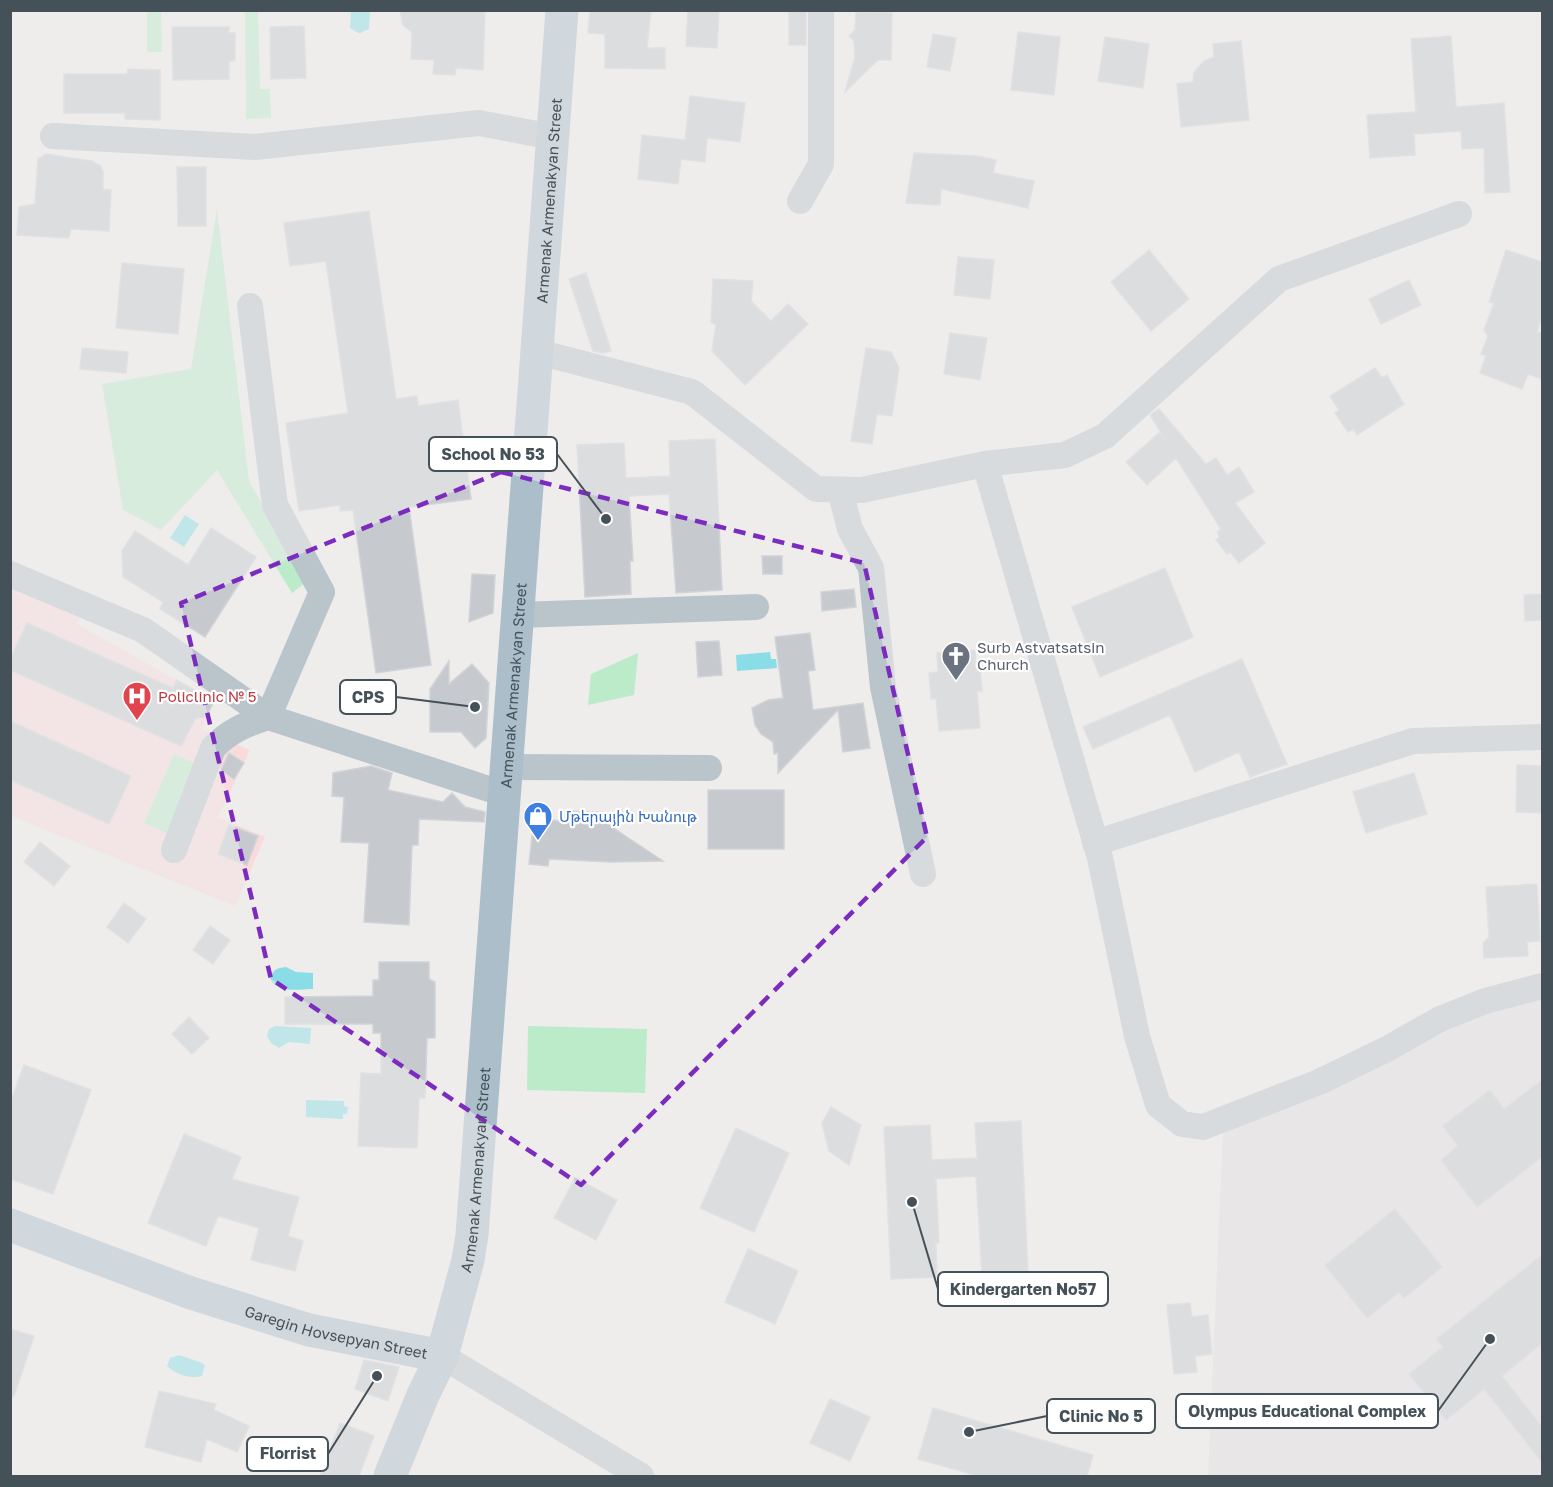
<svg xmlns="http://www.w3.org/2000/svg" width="1553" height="1487" viewBox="0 0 1553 1487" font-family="'Golos Text','Noto Sans Armenian',sans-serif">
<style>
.education{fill:#e0dddd}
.medical{fill:#f9dbdc}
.green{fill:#bbebc9}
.water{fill:#8adde6}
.building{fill:#c6cacf;stroke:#d0d3d7;stroke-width:1.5}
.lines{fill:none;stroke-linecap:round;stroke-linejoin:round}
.minor{stroke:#bac5cb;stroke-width:26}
.major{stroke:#acbeca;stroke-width:33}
.marked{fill:none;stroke:#7b2cbf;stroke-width:4.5;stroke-dasharray:12 8;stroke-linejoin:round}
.labels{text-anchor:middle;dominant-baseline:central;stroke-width:4.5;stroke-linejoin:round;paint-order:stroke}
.street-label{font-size:15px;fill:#455158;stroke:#fff}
.worship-label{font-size:15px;fill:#5b616d;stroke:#fff;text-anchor:start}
.health-label{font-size:15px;fill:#be3a42;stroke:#fff;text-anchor:start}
.shop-label{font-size:15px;fill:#366cbe;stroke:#fff;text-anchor:start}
.leader{fill:none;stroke:#455158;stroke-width:2}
.callout-dot{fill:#455158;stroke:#fff;stroke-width:2}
.callout{fill:#fff;stroke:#455158;stroke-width:2}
.callout-label{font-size:16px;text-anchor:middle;font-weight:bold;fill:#455158}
</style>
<rect width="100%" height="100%" fill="#efecec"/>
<path class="education" d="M 1522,992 L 1542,992 L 1542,1476 L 1208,1476 L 1223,1133 Z"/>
<path class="medical" d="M 10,564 L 87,598 L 77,624 L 214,701 L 202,729 L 250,750 L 218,817 L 265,837 L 235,906 L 11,816 Z"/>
<path class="green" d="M 147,11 L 161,11 L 162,52 L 147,52 Z
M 245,11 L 258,11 L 260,89 L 270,89 L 271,118 L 246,119 Z
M 217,209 L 249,481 L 307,581 L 292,593 L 217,470 L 161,530 L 123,510 L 102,384 L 191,369 Z
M 638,653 L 634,695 L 588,705 L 591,674 Z
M 174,754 L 196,764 L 167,833 L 144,823 Z
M 528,1026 L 647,1029 L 645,1093 L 527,1090 Z"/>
<path class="water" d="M 351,11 L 370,11 L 369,29 C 356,34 363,35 350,28 Z
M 185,515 L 199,524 L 184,547 L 170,538 Z
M 770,652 L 771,659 L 776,659 L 777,668 L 737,671 L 736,655 Z
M 286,967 L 296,972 L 313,973 L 313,989 C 298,989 277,994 270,979 C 273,969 277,968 286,967 Z
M 275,1026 L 311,1028 L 310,1044 L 289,1042 L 279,1048 L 271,1043 L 267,1036 L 269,1029 Z
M 306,1100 L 344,1101 L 344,1106 L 348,1107 L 347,1114 L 343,1114 L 343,1119 L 306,1117 Z
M 179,1355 L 200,1362 L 205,1365 L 202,1376 C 189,1379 177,1375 167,1366 L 170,1358 Z"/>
<path class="building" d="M 400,10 L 485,10 L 483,70 L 456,68 L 455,75 L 433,74 L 434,60 L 411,59 L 412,32 L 403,25 Z
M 590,10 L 651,10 L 647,48 L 665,48 L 665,69 L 605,68 L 605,34 L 588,33 Z
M 688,10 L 719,10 L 717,48 L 686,46 Z
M 789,10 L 806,10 L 806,45 L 789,45 Z
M 856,12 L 892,13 L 891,60 L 878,60 L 845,92 L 855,57 L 854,41 L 849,36 L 855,30 Z
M 304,26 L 306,78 L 271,79 L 270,27 Z
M 172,27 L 229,27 L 229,33 L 235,33 L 235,60 L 229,62 L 229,79 L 173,80 Z
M 1018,32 L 1060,37 L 1054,95 L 1011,90 Z
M 933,34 L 956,38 L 950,71 L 927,67 Z
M 1451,36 L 1456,107 L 1504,103 L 1510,192 L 1485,193 L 1484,148 L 1462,149 L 1461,131 L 1414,134 L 1415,155 L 1370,158 L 1367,115 L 1416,112 L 1411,39 Z
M 1105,37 L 1149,44 L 1143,88 L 1098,81 Z
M 1241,41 L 1249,120 L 1181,127 L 1177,84 L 1193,82 L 1194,72 L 1204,61 L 1214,57 L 1213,44 Z
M 128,69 L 160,70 L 160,120 L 125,119 L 125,113 L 64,113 L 64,74 L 127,74 Z
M 690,96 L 745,103 L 740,142 L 707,138 L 705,162 L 681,159 L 678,184 L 638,179 L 642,135 L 685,140 Z
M 914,153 L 976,156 L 996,160 L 993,173 L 1034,181 L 1028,208 L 941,189 L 940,205 L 906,203 Z
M 46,154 L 92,161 L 101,166 L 103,172 L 103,189 L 111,190 L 109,231 L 71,229 L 69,238 L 17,235 L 19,207 L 35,204 L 38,159 Z
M 177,167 L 206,167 L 206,226 L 178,226 Z
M 369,211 L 396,399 L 417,396 L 418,406 L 458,400 L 471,499 L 409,507 L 431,665 L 376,673 L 353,510 L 340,511 L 340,505 L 299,511 L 286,423 L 348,413 L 326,261 L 290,266 L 284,223 Z
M 1149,250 L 1189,299 L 1151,331 L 1111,282 Z
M 1506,250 L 1542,262 L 1542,315 L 1537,332 L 1542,333 L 1542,379 L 1528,374 L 1522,389 L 1480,373 L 1486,356 L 1481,354 L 1488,336 L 1484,330 L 1494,303 L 1489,302 Z
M 958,257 L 994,260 L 990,299 L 954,295 Z
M 122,263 L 184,269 L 178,334 L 116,328 Z
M 586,273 L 611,351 L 603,353 L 593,351 L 569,279 Z
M 713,279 L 753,281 L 751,301 L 771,321 L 788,304 L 808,324 L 745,385 L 712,351 L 716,325 L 711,322 Z
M 1409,280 L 1421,305 L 1381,324 L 1369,299 Z
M 950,333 L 987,338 L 980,380 L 944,374 Z
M 82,348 L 128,352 L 126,373 L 80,369 Z
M 866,348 L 891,352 L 899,368 L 892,416 L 877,414 L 872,444 L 851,441 Z
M 1375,368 L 1382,378 L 1387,375 L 1404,404 L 1357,435 L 1353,429 L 1348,432 L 1335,413 L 1339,410 L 1330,396 Z
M 1159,409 L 1206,464 L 1216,458 L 1227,475 L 1239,467 L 1254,492 L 1235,503 L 1265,543 L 1239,563 L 1230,552 L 1227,554 L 1216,540 L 1220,537 L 1217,532 L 1221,529 L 1176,458 L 1147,485 L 1126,462 L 1159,433 L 1165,439 L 1150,415 Z
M 715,439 L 722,590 L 676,593 L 669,494 L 629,496 L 633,561 L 630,561 L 631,594 L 585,597 L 577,445 L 624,443 L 626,478 L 670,476 L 669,441 Z
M 211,528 L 256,557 L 205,637 L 160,609 L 163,602 L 123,577 L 122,551 L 135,531 L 188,565 Z
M 762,556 L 782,556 L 782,574 L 763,574 Z
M 1165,568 L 1193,637 L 1100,677 L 1072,607 Z
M 472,574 L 495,575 L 493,613 L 469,622 Z
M 854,589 L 856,607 L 822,611 L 821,592 Z
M 1542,594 L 1542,620 L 1525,621 L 1524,595 Z
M 27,623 L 173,688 L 177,680 L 214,701 L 206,717 L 196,718 L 181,746 L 10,670 L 10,659 Z
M 810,633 L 815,670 L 808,671 L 813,710 L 863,703 L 870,748 L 843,752 L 838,710 L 778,773 L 778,753 L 774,754 L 773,742 L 761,734 L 755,725 L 752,708 L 768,700 L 783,698 L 775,637 Z
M 719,641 L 722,675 L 698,677 L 696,642 Z
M 964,646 L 965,651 L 975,650 L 976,668 L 980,668 L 982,691 L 977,691 L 980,728 L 939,731 L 936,698 L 931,699 L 929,673 L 938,672 L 937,653 L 946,652 L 945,647 Z
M 1242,659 L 1287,764 L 1250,777 L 1239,752 L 1195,772 L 1170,715 L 1093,749 L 1083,727 Z
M 449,661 L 449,684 L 472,664 L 489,683 L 486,738 L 475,748 L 461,732 L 430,732 L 430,689 Z
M 10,721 L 131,776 L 109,824 L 10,780 Z
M 229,753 L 244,763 L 234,779 L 221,770 Z
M 1517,765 L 1542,766 L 1542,813 L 1516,812 Z
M 371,766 L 392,773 L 388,790 L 443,802 L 452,793 L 465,807 L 485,812 L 484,822 L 419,819 L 418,845 L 412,845 L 409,925 L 364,922 L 369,843 L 341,842 L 344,797 L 332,796 L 333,773 Z
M 1414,773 L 1427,814 L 1366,833 L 1353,792 Z
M 708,790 L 784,790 L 784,849 L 708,849 Z
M 570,811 L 612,813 L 615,829 L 663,861 L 611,862 L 549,859 L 548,866 L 529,864 L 534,818 L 569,822 Z
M 229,825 L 258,836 L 247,865 L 218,854 Z
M 40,842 L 70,866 L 54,886 L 24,862 Z
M 1537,884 L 1540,941 L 1527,942 L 1528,956 L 1484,958 L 1483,943 L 1489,937 L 1486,887 Z
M 124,903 L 146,919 L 128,943 L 107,927 Z
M 210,926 L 230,940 L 213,964 L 193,950 Z
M 379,962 L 429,962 L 429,979 L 435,982 L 435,1038 L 427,1038 L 425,1098 L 419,1098 L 417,1148 L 358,1146 L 361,1073 L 381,1074 L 381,1033 L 373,1033 L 373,1024 L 285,1024 L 285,997 L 373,996 L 373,980 L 379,980 Z
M 189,1017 L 209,1038 L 192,1054 L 172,1034 Z
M 24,1065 L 91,1090 L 53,1194 L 10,1179 L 10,1104 Z
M 1542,1080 L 1542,1157 L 1477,1207 L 1441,1160 L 1458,1146 L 1443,1126 L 1490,1090 L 1504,1109 Z
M 831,1107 L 861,1125 L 849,1165 L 829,1151 L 822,1123 Z
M 1021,1121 L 1028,1273 L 982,1275 L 976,1176 L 936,1179 L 939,1243 L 936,1243 L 937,1277 L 891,1279 L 884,1127 L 930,1125 L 932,1160 L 977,1158 L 975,1123 Z
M 736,1128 L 789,1153 L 754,1232 L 700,1208 Z
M 184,1134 L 241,1157 L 232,1179 L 299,1197 L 288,1236 L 303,1241 L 295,1271 L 251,1260 L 259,1228 L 218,1216 L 206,1246 L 148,1223 Z
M 575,1178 L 617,1200 L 596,1240 L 554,1218 Z
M 1395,1209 L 1442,1267 L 1404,1298 L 1399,1292 L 1367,1318 L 1325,1265 Z
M 748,1249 L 798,1271 L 775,1324 L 725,1302 Z
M 1542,1255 L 1542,1343 L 1502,1376 L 1542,1427 L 1542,1462 L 1484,1389 L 1446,1420 L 1409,1374 L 1443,1347 L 1437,1339 Z
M 1190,1303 L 1192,1317 L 1208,1315 L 1212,1354 L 1195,1356 L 1197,1372 L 1174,1374 L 1167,1305 Z
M 10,1329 L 34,1336 L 14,1396 L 10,1396 Z
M 364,1360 L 399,1367 L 388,1401 L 355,1389 Z
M 159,1391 L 216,1404 L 214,1410 L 249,1426 L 237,1452 L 207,1439 L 201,1462 L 145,1447 Z
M 830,1399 L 870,1417 L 850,1461 L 810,1443 Z
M 933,1408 L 1093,1455 L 1087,1476 L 978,1476 L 918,1459 Z
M 340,1423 L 374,1436 L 359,1476 L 320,1476 Z"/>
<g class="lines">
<path class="minor" d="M 53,136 L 255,147 L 479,123 L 553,137
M 800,201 L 821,164 L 821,10
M 538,352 L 692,392 L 816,489 L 862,490 L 985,464 L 1065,455 L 1105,436 L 1279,279 L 1459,214
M 985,464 L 1100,858 L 1137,1036 L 1158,1105 L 1182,1124 L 1203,1127 L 1319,1082 L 1387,1049 L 1440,1019 L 1485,1001 L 1542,986
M 840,490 L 850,529 L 871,568 L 883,687 L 923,874
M 10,574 L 143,630 L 268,717 L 504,794
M 518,615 L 756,607
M 506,767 L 709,768
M 1095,843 L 1413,741 L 1542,737
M 174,850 L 213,748 C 229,731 246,724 268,717 L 322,592 L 275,505 L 250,306
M 442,1356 L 641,1476"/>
<g class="major">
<path id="s1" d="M 10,1225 L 191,1293 L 309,1330 L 442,1356"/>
<path id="s2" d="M 390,1476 L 423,1395 L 442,1356 L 468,1260 L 472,1235 C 502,827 534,419 562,10"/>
</g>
</g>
<path d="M0 0H1553V1487H0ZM 501,472 L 864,563 L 927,837 L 581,1185 L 271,979 L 181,603 Z" fill="#efecec" fill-opacity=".55" fill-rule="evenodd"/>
<path class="marked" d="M 501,472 L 864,563 L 927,837 L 581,1185 L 271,979 L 181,603 Z"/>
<defs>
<g id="church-pin" transform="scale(1.5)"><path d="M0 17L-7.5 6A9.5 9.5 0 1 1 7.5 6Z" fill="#6b7280" stroke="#fff"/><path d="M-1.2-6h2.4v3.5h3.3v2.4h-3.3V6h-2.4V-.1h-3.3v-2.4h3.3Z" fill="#fff"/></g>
<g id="hospital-pin" transform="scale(1.5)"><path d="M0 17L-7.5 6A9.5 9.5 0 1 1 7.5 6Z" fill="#e0444e" stroke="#fff"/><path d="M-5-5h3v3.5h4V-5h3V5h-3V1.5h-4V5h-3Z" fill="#fff"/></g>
<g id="shop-pin" transform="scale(1.5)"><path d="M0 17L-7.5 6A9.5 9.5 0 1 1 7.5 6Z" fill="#3f7fe0" stroke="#fff"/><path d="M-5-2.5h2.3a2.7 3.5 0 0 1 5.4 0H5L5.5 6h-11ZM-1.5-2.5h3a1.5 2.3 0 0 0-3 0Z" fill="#fff"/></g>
</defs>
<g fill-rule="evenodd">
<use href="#church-pin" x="956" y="656"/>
<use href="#hospital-pin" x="137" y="696"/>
<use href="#shop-pin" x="538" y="816"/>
</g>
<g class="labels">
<g class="street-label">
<text stroke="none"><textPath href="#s2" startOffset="1293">Armenak Armenakyan Street</textPath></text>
<text stroke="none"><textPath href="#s2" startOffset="807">Armenak Armenakyan Street</textPath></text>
<text stroke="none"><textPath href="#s2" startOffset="321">Armenak Armenakyan Street</textPath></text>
<text stroke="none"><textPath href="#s1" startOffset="344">Garegin Hovsepyan Street</textPath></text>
</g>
<g class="worship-label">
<text x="977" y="647">Surb Astvatsatsin<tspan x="977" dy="17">Church</tspan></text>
</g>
<g class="health-label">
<text x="158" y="696">Policlinic № 5</text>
</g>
<g class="shop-label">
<text x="559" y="816">Մթերային Խանութ</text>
</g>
</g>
<path class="leader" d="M606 519L557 454M475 707L396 697M912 1202L938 1289M1490 1339L1438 1411M969 1432L1047 1416M377 1376L328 1454"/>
<g class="callout-dot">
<circle cx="606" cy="519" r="6"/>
<circle cx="475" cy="707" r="6"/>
<circle cx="912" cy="1202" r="6"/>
<circle cx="1490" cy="1339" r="6"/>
<circle cx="969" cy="1432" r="6"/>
<circle cx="377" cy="1376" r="6"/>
</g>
<g class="callout">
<rect x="429" y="437" width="128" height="34" rx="6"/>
<rect x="340" y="680" width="56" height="34" rx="6"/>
<rect x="938" y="1272" width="170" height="34" rx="6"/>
<rect x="1176" y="1394" width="262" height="34" rx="6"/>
<rect x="1047" y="1399" width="108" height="34" rx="6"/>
<rect x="247" y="1437" width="81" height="34" rx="6"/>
</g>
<g class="callout-label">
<text x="493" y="460">School No 53</text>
<text x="368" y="703">CPS</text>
<text x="1023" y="1295">Kindergarten No57</text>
<text x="1307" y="1417">Olympus Educational Complex</text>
<text x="1101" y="1422">Clinic No 5</text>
<text x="288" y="1459">Florrist</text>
</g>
<rect width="1553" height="1487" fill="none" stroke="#455158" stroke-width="24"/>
</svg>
